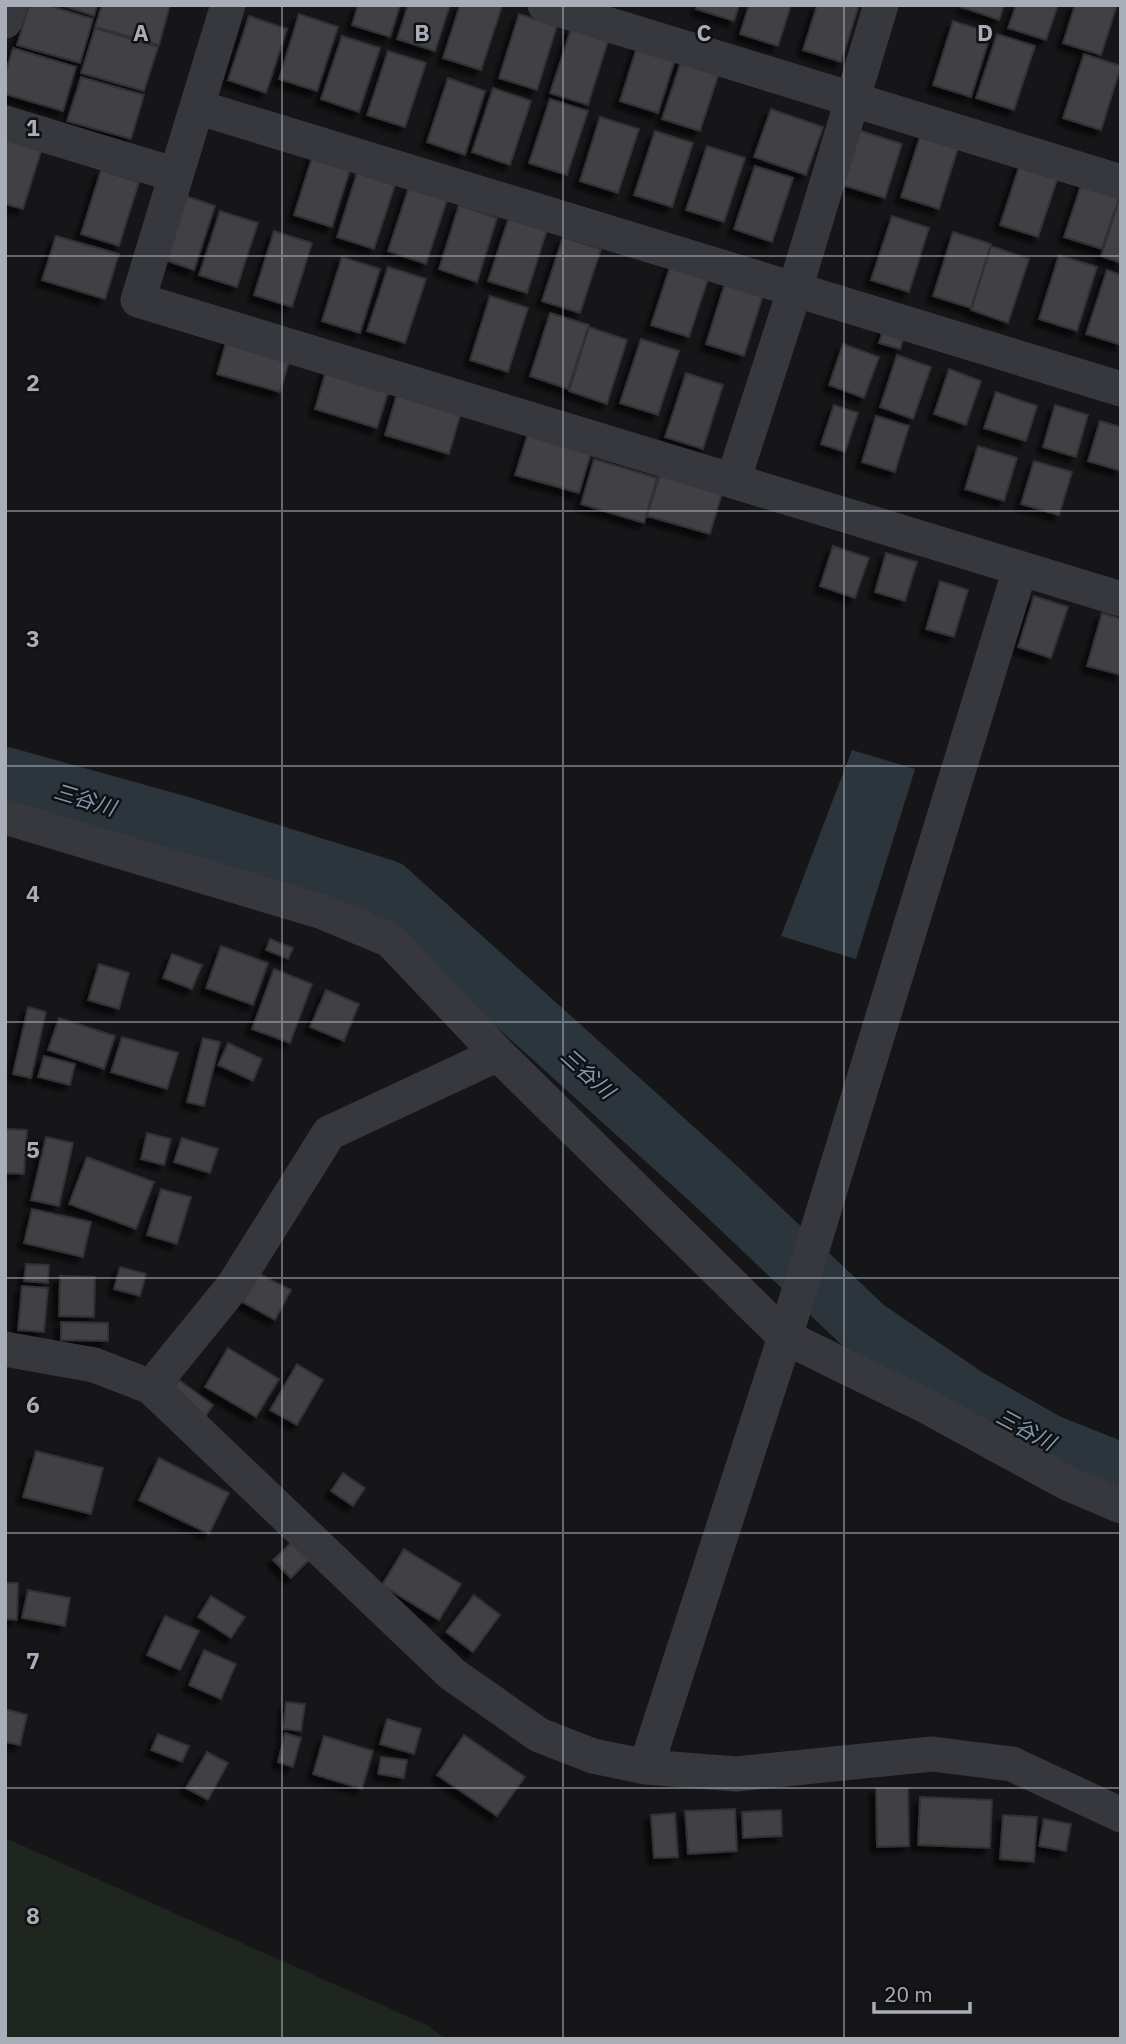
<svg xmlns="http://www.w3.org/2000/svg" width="1126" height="2044" viewBox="0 0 1126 2044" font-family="'IBM Plex Sans','Noto Sans JP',sans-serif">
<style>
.green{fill:#1e261f}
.water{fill:#2c353c}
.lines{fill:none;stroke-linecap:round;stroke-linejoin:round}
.river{stroke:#2c353c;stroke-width:58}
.building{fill:#404145;stroke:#303034;stroke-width:2;filter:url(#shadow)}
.minor{stroke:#37383d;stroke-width:35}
.grid{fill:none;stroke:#a8adb8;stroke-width:2;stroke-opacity:0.55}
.labels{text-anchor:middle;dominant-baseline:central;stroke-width:5;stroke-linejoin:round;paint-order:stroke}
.water-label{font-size:21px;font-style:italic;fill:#7f9bb3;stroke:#111113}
.grid-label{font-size:23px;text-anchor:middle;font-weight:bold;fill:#a8adb8;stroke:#111113;stroke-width:5;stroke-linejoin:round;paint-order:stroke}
</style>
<defs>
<filter id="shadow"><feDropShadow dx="-6" dy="6" stdDeviation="2" flood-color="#0009"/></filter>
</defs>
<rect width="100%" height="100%" fill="#161618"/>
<path class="green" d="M 5,1838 L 429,2026 L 445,2039 L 5,2039 Z"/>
<path class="water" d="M 852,750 L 915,769 L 856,959 L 781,936 Z"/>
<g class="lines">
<path class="river" d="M 5,776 L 181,825 L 387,889 L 715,1185 L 866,1328 L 967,1397 L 1048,1443 L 1121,1472"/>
</g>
<path class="building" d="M 29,5 L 47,5 L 93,19 L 80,63 L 17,45 Z
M 61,5 L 97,5 L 94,16 Z
M 102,5 L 170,5 L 159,45 L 95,27 Z
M 358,5 L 400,5 L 390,37 L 352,25 Z
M 408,5 L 450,5 L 435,51 L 397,39 Z
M 460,5 L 502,6 L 481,70 L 443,58 Z
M 697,5 L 739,5 L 734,21 L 696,9 Z
M 749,5 L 791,5 L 778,46 L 740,34 Z
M 817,5 L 859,5 L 841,62 L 803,50 Z
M 962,5 L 1004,5 L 999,20 L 961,7 Z
M 1016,5 L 1058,5 L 1046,40 L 1008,28 Z
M 1075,5 L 1117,5 L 1101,55 L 1063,43 Z
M 299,14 L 338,27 L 317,91 L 279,79 Z
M 519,14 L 557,26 L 537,90 L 499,78 Z
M 249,16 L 287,29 L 266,93 L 228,80 Z
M 953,21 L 991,33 L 971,97 L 933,85 Z
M 95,28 L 158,47 L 144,91 L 81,73 Z
M 571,29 L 608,41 L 588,105 L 550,93 Z
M 997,34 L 1035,46 L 1014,110 L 976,98 Z
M 342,36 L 380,48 L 359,112 L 321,99 Z
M 640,37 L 678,50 L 658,113 L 620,101 Z
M 13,48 L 76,67 L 63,111 L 5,94 L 5,75 Z
M 388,51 L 426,63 L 405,127 L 367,115 Z
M 1084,54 L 1121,66 L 1101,130 L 1063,118 Z
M 683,55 L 721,67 L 700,131 L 662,119 Z
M 81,77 L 144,95 L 131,139 L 67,121 Z
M 448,78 L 485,91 L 465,155 L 427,142 Z
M 493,88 L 531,101 L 510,165 L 472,152 Z
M 550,99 L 588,111 L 567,175 L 529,163 Z
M 771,109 L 823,127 L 806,175 L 754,157 Z
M 600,117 L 639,129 L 618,193 L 580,181 Z
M 858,130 L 902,144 L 885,198 L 842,185 Z
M 655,131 L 693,143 L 672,207 L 634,195 Z
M 5,133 L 43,145 L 23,209 L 5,204 Z
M 921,133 L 959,145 L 939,209 L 901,197 Z
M 707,146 L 745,158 L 724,222 L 686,210 Z
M 314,151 L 352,163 L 332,227 L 294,215 Z
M 1021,161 L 1059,174 L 1038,237 L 1000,225 Z
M 755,166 L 793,178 L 772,242 L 734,229 Z
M 101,170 L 139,182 L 119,246 L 81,234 Z
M 357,173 L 395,185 L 374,249 L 337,237 Z
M 1085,173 L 1121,192 L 1102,249 L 1064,237 Z
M 409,187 L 447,200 L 426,264 L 388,251 Z
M 177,193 L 215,206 L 194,270 L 156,257 Z
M 1121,194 L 1121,263 L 1101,256 Z
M 459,205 L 497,218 L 477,282 L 439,269 Z
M 220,211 L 258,223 L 237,287 L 199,275 Z
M 892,216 L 929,228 L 909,292 L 871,280 Z
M 509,217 L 547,230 L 527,293 L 488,281 Z
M 274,231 L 312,243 L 292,307 L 254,295 Z
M 953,232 L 991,244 L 971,308 L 933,296 Z
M 56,236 L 119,254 L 105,299 L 42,280 Z
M 563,237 L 601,249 L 580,313 L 542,301 Z
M 991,246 L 1029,259 L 1008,323 L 971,310 Z
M 1059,255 L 1097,267 L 1077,331 L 1039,319 Z
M 342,257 L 380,269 L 360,333 L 322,321 Z
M 672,261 L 710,273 L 689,337 L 651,325 Z
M 388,267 L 426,279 L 405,343 L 367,331 Z
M 1107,270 L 1121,275 L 1121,345 L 1086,334 Z
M 726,280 L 764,292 L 744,356 L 706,344 Z
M 490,296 L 528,308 L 508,372 L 470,360 Z
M 550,313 L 589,325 L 568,389 L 530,376 Z
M 885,324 L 906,330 L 900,349 L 879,343 Z
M 589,327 L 627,340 L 607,404 L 569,391 Z
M 230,329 L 293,348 L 280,392 L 217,374 Z
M 641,339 L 679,351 L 658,415 L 620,403 Z
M 843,344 L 879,357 L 864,398 L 829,385 Z
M 897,355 L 931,367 L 913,419 L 880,407 Z
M 328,364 L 391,383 L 377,428 L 315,409 Z
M 949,369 L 981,381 L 966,425 L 934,414 Z
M 686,373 L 723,385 L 703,449 L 665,437 Z
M 398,390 L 462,409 L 449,454 L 385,435 Z
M 996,392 L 1037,406 L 1026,441 L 984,428 Z
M 834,405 L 858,413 L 845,452 L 821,444 Z
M 1055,405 L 1088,415 L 1076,457 L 1043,447 Z
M 876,416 L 909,426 L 895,472 L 862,462 Z
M 1100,421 L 1121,427 L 1121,471 L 1088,461 Z
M 529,430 L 592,449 L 579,493 L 515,475 Z
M 978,446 L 1017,458 L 1004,501 L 965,489 Z
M 594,459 L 657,478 L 644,523 L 581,504 Z
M 1034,461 L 1072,472 L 1059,515 L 1021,504 Z
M 661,471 L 723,490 L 710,534 L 647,516 Z
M 833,546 L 869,558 L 855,598 L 820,586 Z
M 886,553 L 917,562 L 905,601 L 875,592 Z
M 940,581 L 968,590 L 954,637 L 926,629 Z
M 1034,596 L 1068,607 L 1051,658 L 1018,647 Z
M 1102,613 L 1121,619 L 1121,675 L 1087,666 Z
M 270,939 L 293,948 L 288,959 L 266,950 Z
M 221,946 L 268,963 L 253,1005 L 206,988 Z
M 172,954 L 202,965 L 192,989 L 163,978 Z
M 99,964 L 129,973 L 119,1009 L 88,1000 Z
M 274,969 L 312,984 L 290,1043 L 252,1029 Z
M 326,990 L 359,1004 L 344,1041 L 310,1027 Z
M 28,1007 L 46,1012 L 31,1078 L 13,1074 Z
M 59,1018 L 115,1036 L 104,1069 L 48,1050 Z
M 122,1037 L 178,1053 L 167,1089 L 111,1072 Z
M 203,1038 L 220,1042 L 204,1106 L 187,1102 Z
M 228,1043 L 262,1059 L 253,1081 L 218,1065 Z
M 44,1056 L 75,1064 L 70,1085 L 38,1077 Z
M 5,1129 L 27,1130 L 24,1174 L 5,1173 Z
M 147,1133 L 171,1139 L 164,1165 L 141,1159 Z
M 46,1137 L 73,1143 L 59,1206 L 31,1200 Z
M 182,1138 L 218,1149 L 210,1173 L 174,1162 Z
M 87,1157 L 154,1182 L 136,1229 L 69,1204 Z
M 161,1189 L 191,1197 L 177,1244 L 147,1235 Z
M 32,1209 L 91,1222 L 83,1257 L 24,1243 Z
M 26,1264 L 49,1265 L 48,1283 L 24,1281 Z
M 120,1267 L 146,1274 L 140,1296 L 114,1289 Z
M 252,1270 L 291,1290 L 275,1320 L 237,1299 Z
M 60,1276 L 95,1277 L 94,1317 L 59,1316 Z
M 22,1286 L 48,1288 L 44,1332 L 18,1330 Z
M 61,1322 L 108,1323 L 108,1341 L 61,1340 Z
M 228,1348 L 279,1379 L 256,1417 L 205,1387 Z
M 297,1364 L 323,1380 L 297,1425 L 270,1410 Z
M 179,1380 L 213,1405 L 203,1420 L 168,1395 Z
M 36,1451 L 103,1468 L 91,1514 L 23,1497 Z
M 159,1458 L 229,1493 L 209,1534 L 139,1500 Z
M 343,1473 L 365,1488 L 353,1506 L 331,1491 Z
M 292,1542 L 309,1560 L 291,1578 L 273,1560 Z
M 404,1549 L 461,1584 L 439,1620 L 382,1585 Z
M 5,1583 L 18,1583 L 17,1620 L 5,1619 Z
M 28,1590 L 70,1598 L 65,1626 L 22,1618 Z
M 474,1595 L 500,1615 L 473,1652 L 446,1632 Z
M 211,1596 L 245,1617 L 231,1638 L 198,1617 Z
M 165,1616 L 199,1631 L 180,1670 L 147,1655 Z
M 204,1650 L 236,1664 L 221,1699 L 189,1685 Z
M 286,1702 L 305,1704 L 301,1731 L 283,1729 Z
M 5,1709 L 27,1715 L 20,1745 L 5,1742 Z
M 387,1719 L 421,1729 L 414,1754 L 380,1744 Z
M 285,1733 L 301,1738 L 293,1767 L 278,1762 Z
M 158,1734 L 189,1746 L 182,1762 L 151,1750 Z
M 464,1735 L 525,1777 L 497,1816 L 437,1775 Z
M 324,1736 L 373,1751 L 362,1789 L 313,1774 Z
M 207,1752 L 228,1763 L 208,1800 L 186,1788 Z
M 381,1757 L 407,1760 L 404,1778 L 378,1774 Z
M 876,1788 L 908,1788 L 909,1846 L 877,1847 Z
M 920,1797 L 992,1800 L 990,1848 L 918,1845 Z
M 735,1809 L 737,1851 L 688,1854 L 685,1811 Z
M 781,1810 L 782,1836 L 743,1838 L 742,1812 Z
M 675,1813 L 678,1857 L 654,1858 L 651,1815 Z
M 1003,1815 L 1037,1817 L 1034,1862 L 1000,1859 Z
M 1044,1819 L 1071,1824 L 1066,1851 L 1039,1846 Z"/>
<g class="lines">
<path class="minor" d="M 228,5 L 138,300 L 1121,599
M 545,5 L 1121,182
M 5,21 L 10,5
M 197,107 L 1121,389
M 5,123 L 176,175
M 733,481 L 795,289 L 881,5
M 5,817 L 323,912 L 390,940 L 498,1054 L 785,1337 L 926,1406 L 1067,1483 L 1121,1506
M 5,1349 L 94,1365 L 151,1387 L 452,1674 L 539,1735 L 593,1756 L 646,1767 L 736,1774 L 932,1754 L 1012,1764 L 1121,1815
M 151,1387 L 234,1285 L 329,1133 L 498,1054
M 646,1767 L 785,1337 L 1020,569"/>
</g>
<path class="grid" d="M 282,5 L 282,2039M 563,5 L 563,2039M 844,5 L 844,2039M 5,256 L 1121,256M 5,511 L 1121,511M 5,766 L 1121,766M 5,1022 L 1121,1022M 5,1278 L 1121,1278M 5,1533 L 1121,1533M 5,1788 L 1121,1788"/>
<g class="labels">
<g class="water-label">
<text transform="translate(85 799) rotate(17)">三谷川</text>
<text transform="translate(588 1073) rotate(42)">三谷川</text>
<text transform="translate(1026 1429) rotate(28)">三谷川</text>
</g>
</g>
<g class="grid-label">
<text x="141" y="41">A</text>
<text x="422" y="41">B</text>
<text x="704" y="41">C</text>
<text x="985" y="41">D</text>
<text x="33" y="136">1</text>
<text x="33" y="391">2</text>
<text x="33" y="647">3</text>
<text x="33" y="902">4</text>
<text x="33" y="1158">5</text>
<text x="33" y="1413">6</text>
<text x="33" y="1669">7</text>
<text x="33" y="1924">8</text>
</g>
<rect width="1126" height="2044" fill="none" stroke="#a8adb8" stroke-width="14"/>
<path d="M874 2002v10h96v-10" fill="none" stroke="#a8adb8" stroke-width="3.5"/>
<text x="884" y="2002" font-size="21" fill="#a8adb8" stroke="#111113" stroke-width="5" paint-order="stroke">20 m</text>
</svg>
